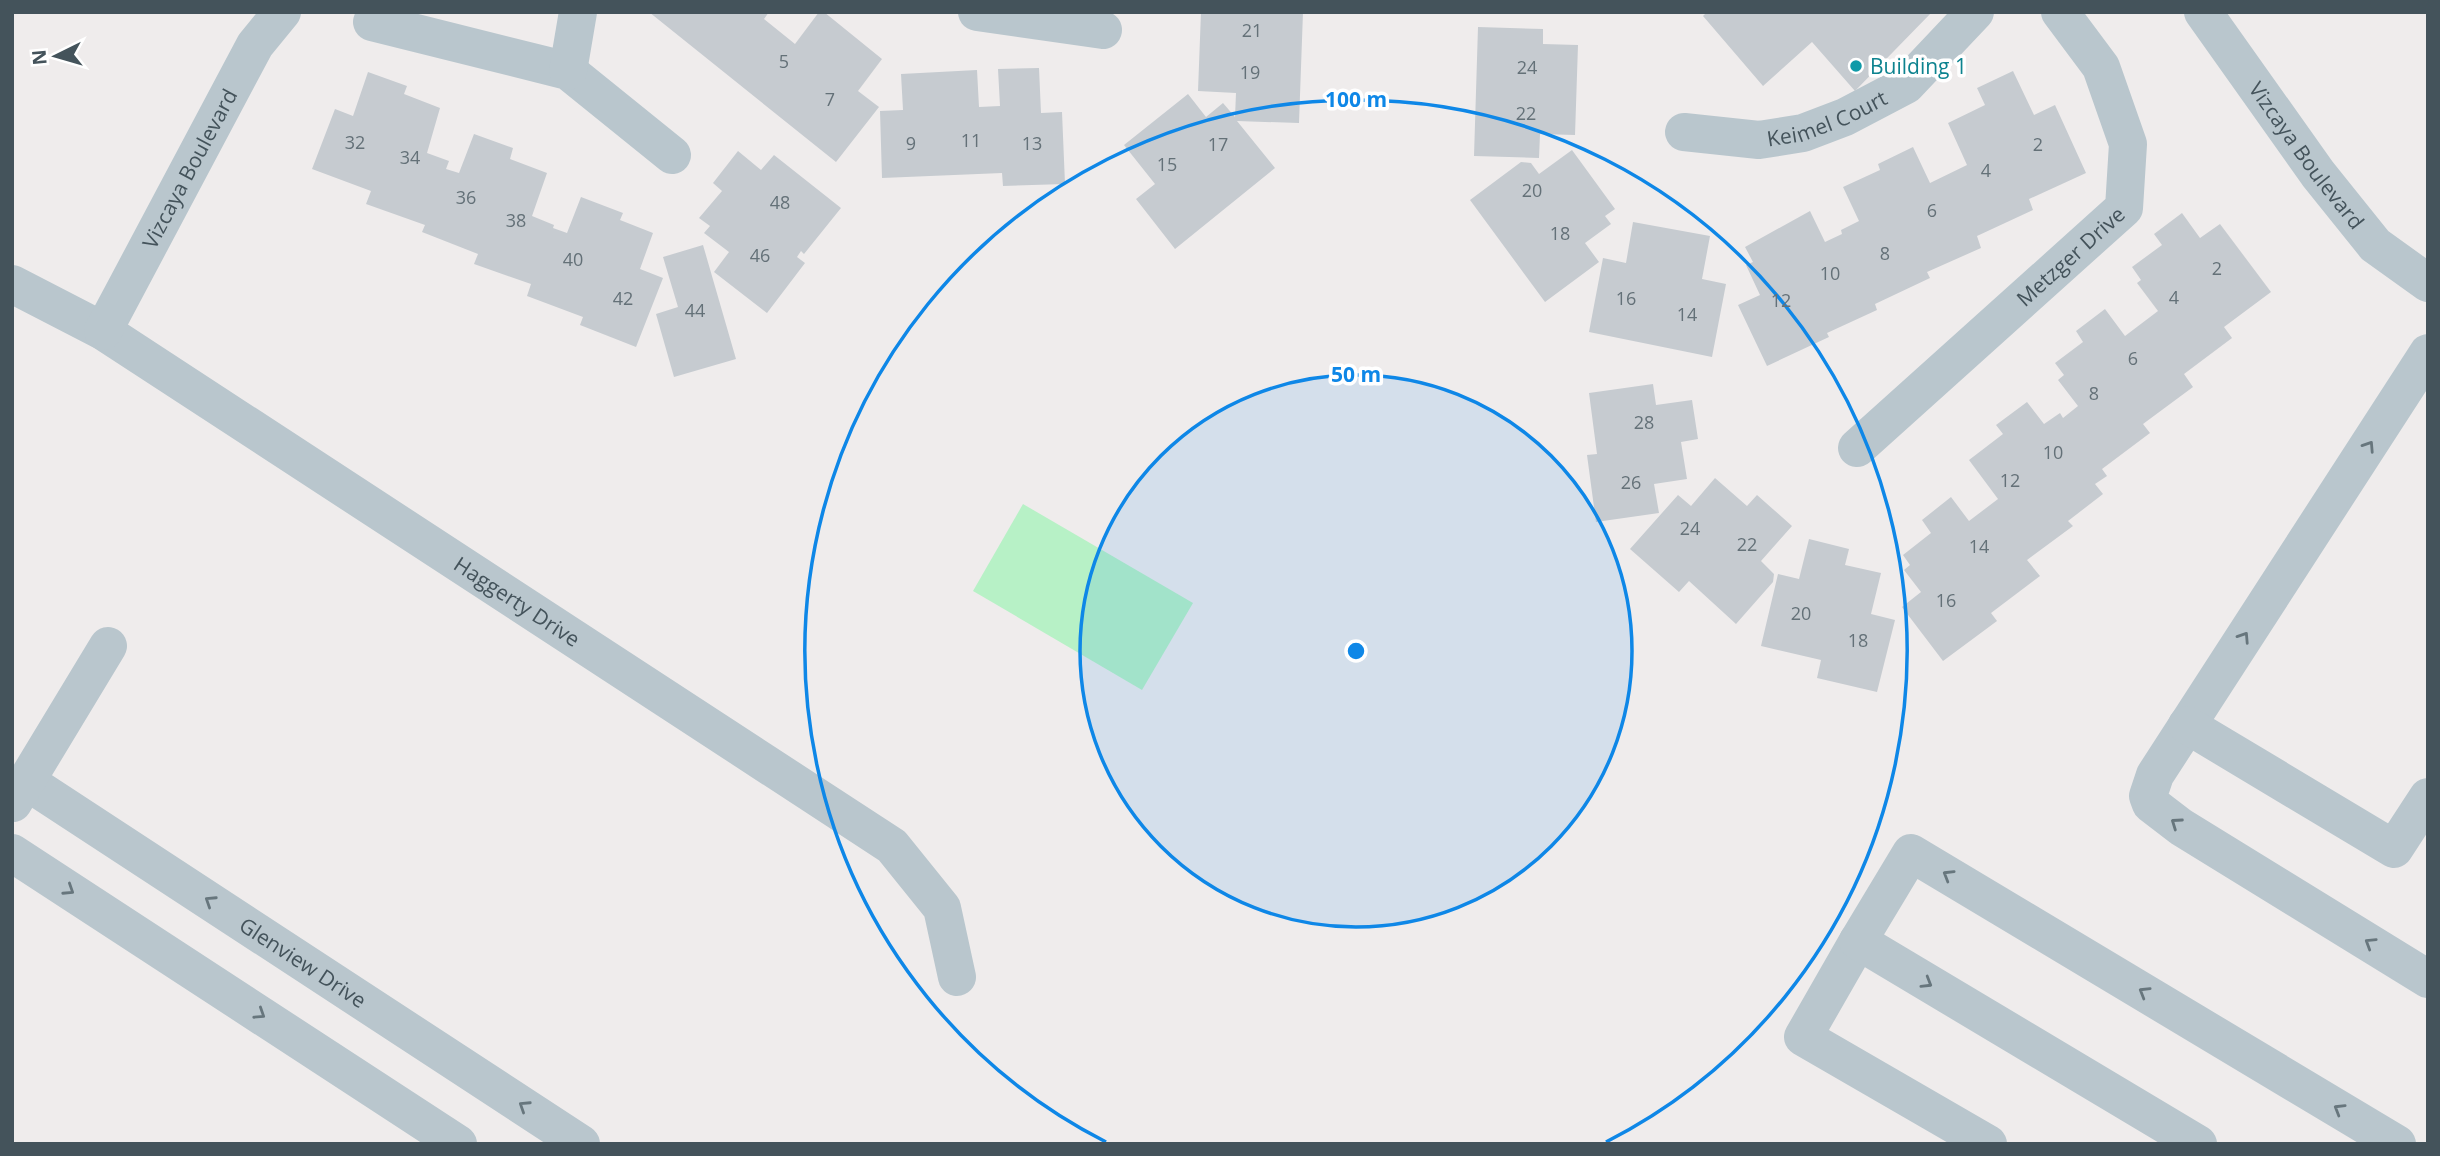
<svg xmlns="http://www.w3.org/2000/svg" width="2440" height="1156" viewBox="0 0 2440 1156" font-family="'Open Sans',sans-serif">
<style>
.green{fill:#b7f1c6}
.building{fill:#c6cbd0}
.lines{fill:none;stroke-linecap:round;stroke-linejoin:round}
.minor{stroke:#b9c6cd;stroke-width:38}
.oneway{stroke:#67767d}
.ring{fill:none;stroke:#0e87e7;stroke-width:3.5}
.culture-dot{fill:#0f9aa8;stroke:#fff;stroke-width:2.5}
.labels{text-anchor:middle;dominant-baseline:central;stroke-width:7;stroke-linejoin:round;paint-order:stroke}
.number-label{font-size:18px;fill:#647178}
.culture-label{font-size:21px;fill:#0d838f;stroke:#fff;text-anchor:start}
.street-label{font-size:21px;fill:#44535b;stroke:#fff}
.centre{fill:#0e87e7;stroke:#fff;stroke-width:3.5}
.ring-label{font-size:21px;text-anchor:middle;font-weight:bold;fill:#0e87e7;stroke:#fff;stroke-width:7;stroke-linejoin:round;paint-order:stroke}
</style>
<rect width="100%" height="100%" fill="#efecec"/>
<path class="green" d="M 1023,504 L 1193,603 L 1142,690 L 973,591 Z"/>
<path class="building" d="M 649,12 L 769,12 L 764,19 L 795,44 L 819,12 L 824,12 L 882,59 L 858,91 L 879,107 L 836,162 Z
M 1201,12 L 1303,12 L 1299,123 L 1237,121 L 1275,168 L 1175,249 L 1136,199 L 1155,184 L 1124,145 L 1188,94 L 1206,117 L 1223,103 L 1235,117 L 1236,93 L 1198,91 Z
M 1707,12 L 1932,12 L 1855,91 L 1812,42 L 1763,86 L 1703,16 Z
M 1478,27 L 1543,29 L 1543,44 L 1578,45 L 1575,135 L 1540,134 L 1539,158 L 1474,156 Z
M 1039,68 L 1041,113 L 1062,112 L 1065,184 L 1003,186 L 1002,173 L 882,178 L 880,111 L 903,110 L 901,74 L 977,70 L 979,107 L 1000,106 L 998,69 Z
M 2013,71 L 2034,115 L 2055,105 L 2086,173 L 2029,199 L 2033,210 L 1977,236 L 1981,248 L 1927,272 L 1930,278 L 1875,304 L 1877,310 L 1827,333 L 1829,337 L 1767,366 L 1738,305 L 1760,295 L 1746,265 L 1753,262 L 1745,247 L 1810,211 L 1825,242 L 1842,234 L 1841,230 L 1859,221 L 1843,187 L 1880,170 L 1878,164 L 1913,147 L 1930,183 L 1967,165 L 1948,123 L 1985,105 L 1977,88 Z
M 368,72 L 407,86 L 404,94 L 440,108 L 427,153 L 449,161 L 446,169 L 459,173 L 474,134 L 513,148 L 510,159 L 547,173 L 532,216 L 554,225 L 553,228 L 567,233 L 581,197 L 623,213 L 620,220 L 653,233 L 640,269 L 663,278 L 636,347 L 580,325 L 583,317 L 527,296 L 531,284 L 474,264 L 478,254 L 422,232 L 425,225 L 366,204 L 371,191 L 312,169 L 335,109 L 353,116 Z
M 1572,150 L 1615,209 L 1605,216 L 1611,224 L 1585,243 L 1599,262 L 1545,302 L 1470,200 L 1521,162 L 1531,163 L 1539,174 Z
M 738,151 L 761,170 L 774,155 L 841,208 L 804,254 L 801,251 L 797,257 L 805,263 L 767,313 L 714,272 L 729,252 L 704,233 L 710,226 L 699,218 L 722,191 L 713,183 Z
M 2182,213 L 2200,238 L 2220,224 L 2271,292 L 2224,327 L 2232,338 L 2184,374 L 2193,387 L 2143,424 L 2150,433 L 2102,469 L 2107,476 L 2095,484 L 2103,494 L 2068,521 L 2073,526 L 2027,560 L 2040,576 L 1991,613 L 1997,621 L 1943,661 L 1902,607 L 1921,592 L 1904,570 L 1910,565 L 1903,555 L 1931,533 L 1922,520 L 1951,497 L 1969,521 L 1998,499 L 1969,460 L 2003,434 L 1996,425 L 2027,402 L 2044,424 L 2060,413 L 2063,418 L 2078,406 L 2058,380 L 2064,375 L 2055,363 L 2083,342 L 2076,331 L 2105,309 L 2125,336 L 2158,311 L 2137,283 L 2141,280 L 2132,267 L 2162,245 L 2154,234 Z
M 1633,222 L 1710,236 L 1702,279 L 1726,284 L 1712,357 L 1589,332 L 1603,258 L 1626,263 Z
M 703,245 L 736,359 L 674,377 L 656,314 L 678,307 L 663,257 Z
M 1653,384 L 1656,405 L 1692,400 L 1698,439 L 1681,442 L 1687,479 L 1654,484 L 1659,513 L 1596,522 L 1587,455 L 1597,454 L 1589,393 Z
M 1715,478 L 1747,506 L 1757,495 L 1792,526 L 1761,561 L 1774,574 L 1773,582 L 1736,624 L 1689,581 L 1679,592 L 1630,549 L 1678,495 L 1691,506 Z
M 1809,539 L 1849,549 L 1845,565 L 1881,573 L 1871,614 L 1895,620 L 1877,692 L 1817,678 L 1821,660 L 1761,646 L 1778,574 L 1799,579 Z"/>
<g class="lines">
<g class="minor">
<path d="M 977,12 L 1103,30"/>
<path id="s1" d="M 2203,12 L 2318,174 L 2375,245 L 2428,283"/>
<path d="M 372,22 L 568,71 L 672,155"/>
<path d="M 568,71 L 578,12"/>
<path id="s2" d="M 1684,132 L 1759,140 L 1803,133 L 1845,117 L 1906,85 L 1975,12"/>
<path id="s3" d="M 12,284 L 103,331 L 892,846 L 942,908 L 957,977"/>
<path id="s4" d="M 103,331 L 255,45 L 282,12"/>
<path d="M 2428,353 L 2155,775 L 2148,796 L 2151,804 L 2181,827 L 2428,979"/>
<path id="s5" d="M 1857,448 L 2124,208 L 2128,144 L 2101,67 L 2060,12"/>
<path d="M 2187,725 L 2394,849 L 2428,797"/>
<path id="s6" d="M 26,781 L 581,1144"/>
<path d="M 13,803 L 108,646"/>
<path d="M 12,853 L 458,1144"/>
<path d="M 1858,941 L 1803,1037 L 1988,1144"/>
<path d="M 2198,1144 L 1858,941 L 1911,853 L 2397,1144"/>
</g>
</g>
<defs><path id="oneway-chevron" d="M-2-3.5L2.5 0L-2 3.5" fill="none" stroke-width="1.6" stroke-linecap="round" stroke-linejoin="round" transform="scale(1.75)"/></defs>
<g class="oneway">
<use href="#oneway-chevron" transform="translate(2369 446) rotate(-57)"/>
<use href="#oneway-chevron" transform="translate(2244 637) rotate(-57)"/>
<use href="#oneway-chevron" transform="translate(2176 823) rotate(-145)"/>
<use href="#oneway-chevron" transform="translate(1948 875) rotate(-149)"/>
<use href="#oneway-chevron" transform="translate(69 890) rotate(33)"/>
<use href="#oneway-chevron" transform="translate(210 901) rotate(-147)"/>
<use href="#oneway-chevron" transform="translate(2370 943) rotate(-148)"/>
<use href="#oneway-chevron" transform="translate(1927 983) rotate(31)"/>
<use href="#oneway-chevron" transform="translate(2144 992) rotate(-149)"/>
<use href="#oneway-chevron" transform="translate(260 1014) rotate(33)"/>
<use href="#oneway-chevron" transform="translate(524 1106) rotate(-147)"/>
<use href="#oneway-chevron" transform="translate(2339 1109) rotate(-149)"/>
</g>
<circle cx="1356" cy="651" r="276" fill="#0e87e7" fill-opacity=".12"/>
<g class="ring">
<circle cx="1356" cy="651" r="276"/>
<path d="M1106 1142A551 551 0 1 1 1606 1142"/>
</g>
<circle class="culture-dot" cx="1856" cy="66" r="7"/>
<g class="labels">
<g class="number-label">
<text x="1252" y="30">21</text>
<text x="784" y="61">5</text>
<text x="1527" y="67">24</text>
<text x="1250" y="72">19</text>
<text x="830" y="99">7</text>
<text x="1526" y="113">22</text>
<text x="971" y="140">11</text>
<text x="355" y="142">32</text>
<text x="911" y="143">9</text>
<text x="1032" y="143">13</text>
<text x="1218" y="144">17</text>
<text x="2038" y="144">2</text>
<text x="410" y="157">34</text>
<text x="1167" y="164">15</text>
<text x="1986" y="170">4</text>
<text x="1532" y="190">20</text>
<text x="466" y="197">36</text>
<text x="780" y="202">48</text>
<text x="1932" y="210">6</text>
<text x="516" y="220">38</text>
<text x="1560" y="233">18</text>
<text x="1885" y="253">8</text>
<text x="760" y="255">46</text>
<text x="573" y="259">40</text>
<text x="2217" y="268">2</text>
<text x="1830" y="273">10</text>
<text x="2174" y="297">4</text>
<text x="623" y="298">42</text>
<text x="1626" y="298">16</text>
<text x="1781" y="300">12</text>
<text x="695" y="310">44</text>
<text x="1687" y="314">14</text>
<text x="2133" y="358">6</text>
<text x="2094" y="393">8</text>
<text x="1644" y="422">28</text>
<text x="2053" y="452">10</text>
<text x="2010" y="480">12</text>
<text x="1631" y="482">26</text>
<text x="1690" y="528">24</text>
<text x="1747" y="544">22</text>
<text x="1979" y="546">14</text>
<text x="1946" y="600">16</text>
<text x="1801" y="613">20</text>
<text x="1858" y="640">18</text>
</g>
<g class="culture-label">
<text x="1870" y="66">Building 1</text>
</g>
<g class="street-label">
<text stroke="none"><textPath href="#s2" startOffset="147">Keimel Court</textPath></text>
<text stroke="none"><textPath href="#s1" startOffset="177">Vizcaya Boulevard</textPath></text>
<text stroke="none"><textPath href="#s4" startOffset="184">Vizcaya Boulevard</textPath></text>
<text stroke="none"><textPath href="#s5" startOffset="287">Metzger Drive</textPath></text>
<text stroke="none"><textPath href="#s3" startOffset="597">Haggerty Drive</textPath></text>
<text stroke="none"><textPath href="#s6" startOffset="331">Glenview Drive</textPath></text>
</g>
</g>
<circle cx="1356" cy="651" r="10" class="centre"/>
<g class="ring-label">
<text x="1356" y="107">100 m</text>
<text x="1356" y="382">50 m</text>
</g>
<rect width="2440" height="1156" fill="none" stroke="#44535b" stroke-width="28"/>
<g transform="translate(56 56) rotate(265)" stroke="#ffffff" stroke-width="5" paint-order="stroke">
<path d="M0-5L12 26L0 18L-12 26Z" fill="#44535b"/>
<text y="-10" font-size="19" font-weight="bold" text-anchor="middle" fill="#44535b">N</text>
</g>
</svg>
